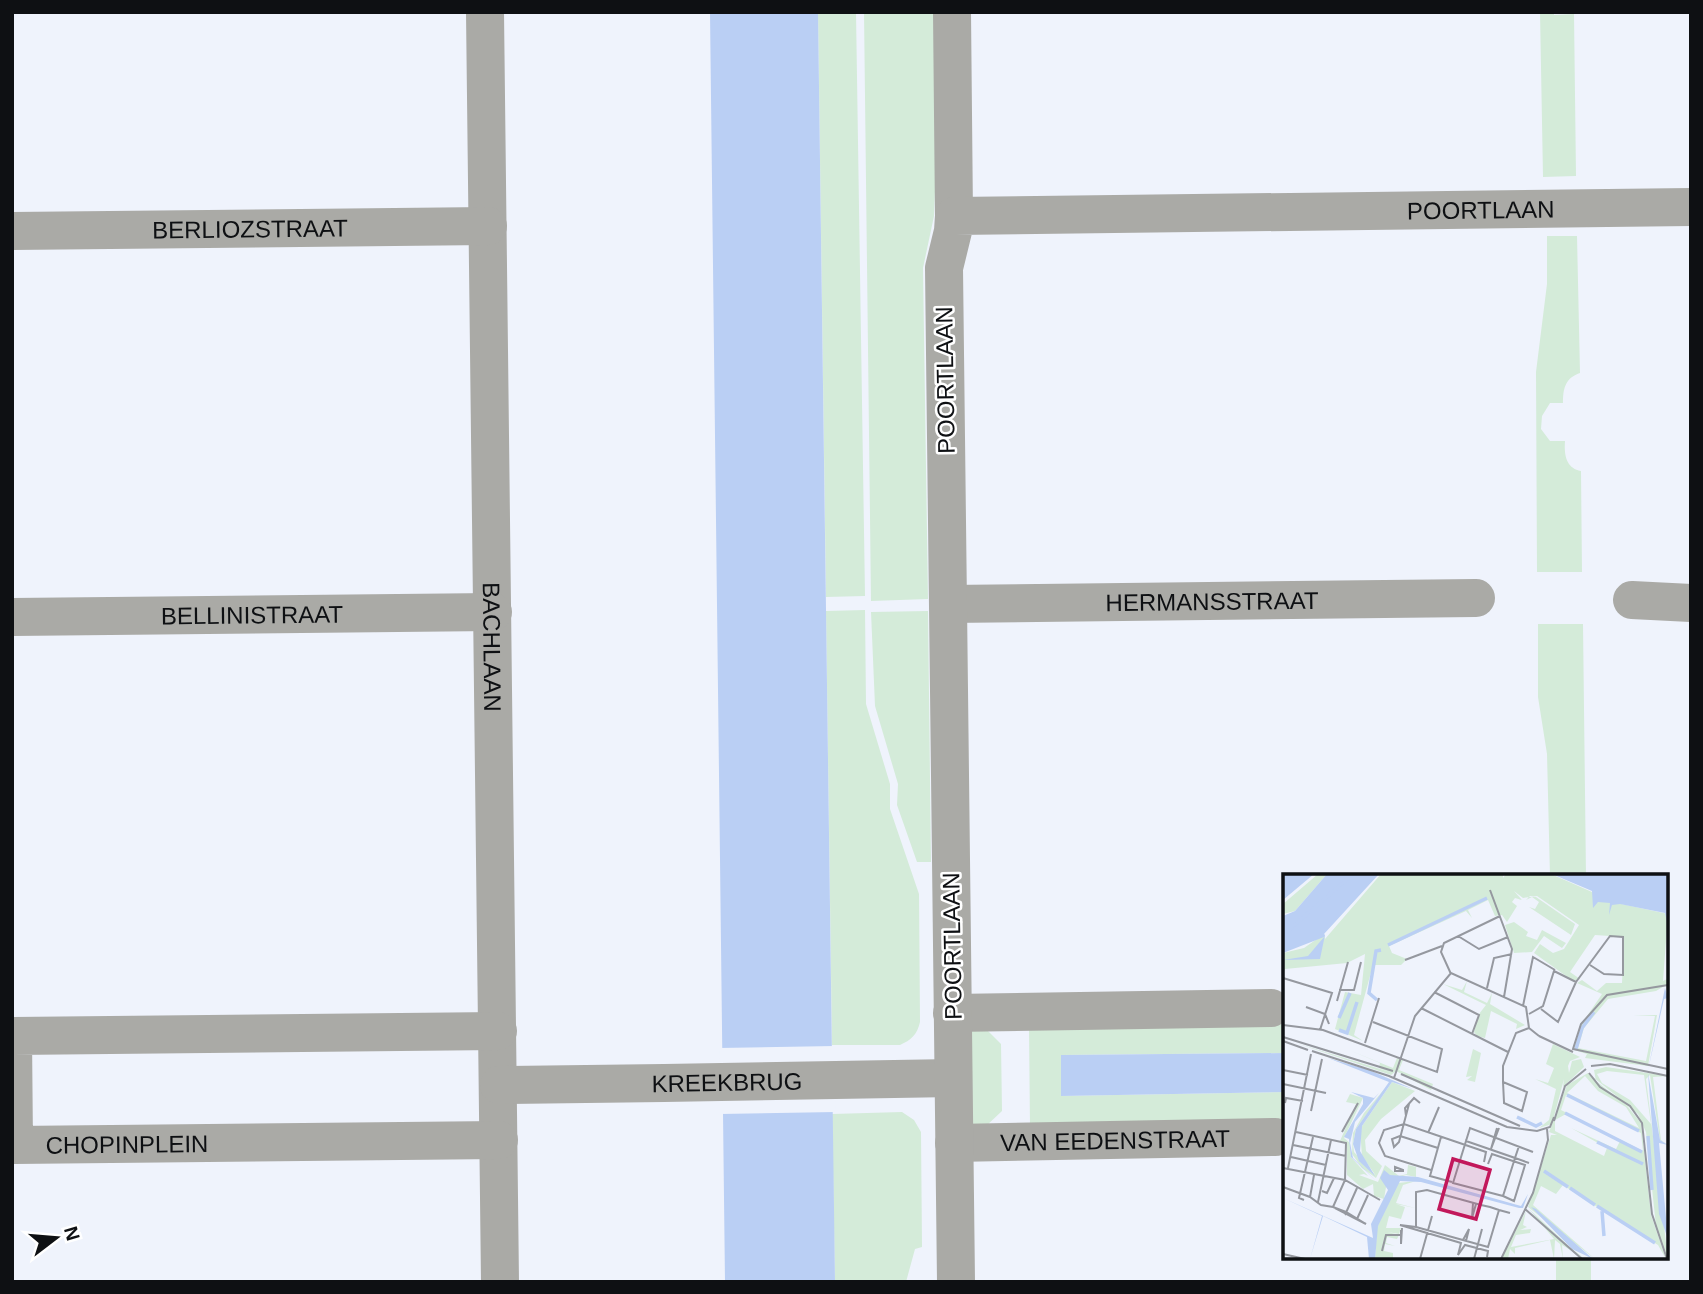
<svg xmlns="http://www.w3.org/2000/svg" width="1703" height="1294" viewBox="0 0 1703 1294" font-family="Helvetica,sans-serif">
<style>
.green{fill:#d4ebd9}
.water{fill:#bacff4}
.pier{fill:#eff3fc}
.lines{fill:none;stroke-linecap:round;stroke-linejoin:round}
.minor{stroke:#aaaaa6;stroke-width:38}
.labels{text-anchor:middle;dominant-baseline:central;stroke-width:5;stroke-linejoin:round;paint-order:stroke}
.street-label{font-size:24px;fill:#0e1013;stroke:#fff}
.inset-river{fill:none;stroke:#bacff4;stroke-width:3.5}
.inset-road{fill:none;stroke:#95989f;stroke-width:2}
.view{fill:#c2185b;fill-opacity:0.15;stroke:#c2185b;stroke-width:3.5}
.inset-edge{fill:none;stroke:#0e1013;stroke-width:3.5}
</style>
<rect width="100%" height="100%" fill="#eff3fc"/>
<path class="green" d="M 818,12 L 856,12 L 865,596 L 826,597 Z
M 864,12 L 935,12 L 936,166 L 934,216 L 923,268 L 928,599 L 871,601 Z
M 1540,12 L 1554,12 L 1554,15 L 1574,14 L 1576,176 L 1543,177 Z
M 1547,236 L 1577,236 L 1580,373 C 1565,378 1563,389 1563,403 L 1550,403 L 1542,416 L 1541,429 L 1550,441 L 1565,441 C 1564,455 1566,468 1581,471 L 1582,572 L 1537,572 L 1536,372 L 1547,284 Z
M 865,610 L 866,704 L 890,784 L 890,809 L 919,894 L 920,1022 C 917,1035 911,1040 900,1045 L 832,1045 L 826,611 Z
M 928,611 L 931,862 L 917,862 L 897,805 L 898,784 L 875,706 L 871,612 Z
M 1538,624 L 1583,624 L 1586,876 L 1550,876 L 1547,754 L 1538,697 Z
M 1279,1024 L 1285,1025 L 1285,1053 L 1061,1055 L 1061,1096 L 1285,1092 L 1285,1121 L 1030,1127 L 1029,1028 Z
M 970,1028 L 985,1028 L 1001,1044 L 1002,1111 L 985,1127 L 971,1127 Z
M 902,1112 L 914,1120 L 921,1132 L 922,1247 L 915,1249 L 906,1282 L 835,1282 L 832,1114 Z
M 1556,1257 L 1591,1257 L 1591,1282 L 1556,1282 Z"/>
<path class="water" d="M 710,12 L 818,12 L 835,1282 L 725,1282 Z
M 1285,1053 L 1285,1092 L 1061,1096 L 1061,1055 Z"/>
<path class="pier" d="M 835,1046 L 836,1112 L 720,1114 L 719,1048 Z"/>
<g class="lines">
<g class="minor">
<path id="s1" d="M 485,12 L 500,1282"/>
<path d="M 952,12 L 954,216"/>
<path id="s2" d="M 12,231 L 488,226"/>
<path d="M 1632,600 L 1691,603"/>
<path id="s3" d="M 948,604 L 1476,598"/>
<path id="s4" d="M 12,617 L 493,612"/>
<path d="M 952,1013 L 1271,1008"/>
<path id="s5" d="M 498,1031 L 13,1036 L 14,1145 L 499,1140"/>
<path id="s6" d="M 499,1085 L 664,1083 L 953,1078"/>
<path id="s7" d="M 954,1143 L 1275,1137"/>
<path id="s8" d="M 956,1282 L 944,268 L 953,231 L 954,216 L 1691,207"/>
</g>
</g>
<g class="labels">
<g class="street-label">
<text stroke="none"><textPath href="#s8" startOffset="1594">POORTLAAN</textPath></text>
<text stroke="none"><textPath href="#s2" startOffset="238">BERLIOZSTRAAT</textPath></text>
<text transform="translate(945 380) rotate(-91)">POORTLAAN</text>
<text stroke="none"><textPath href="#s3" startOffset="264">HERMANSSTRAAT</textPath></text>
<text stroke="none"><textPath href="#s4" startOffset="240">BELLINISTRAAT</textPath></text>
<text stroke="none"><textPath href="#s1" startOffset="635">BACHLAAN</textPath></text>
<text transform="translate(952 946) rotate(-91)">POORTLAAN</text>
<text stroke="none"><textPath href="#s6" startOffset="228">KREEKBRUG</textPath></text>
<text stroke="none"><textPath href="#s7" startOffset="161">VAN EEDENSTRAAT</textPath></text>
<text stroke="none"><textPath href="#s5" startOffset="707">CHOPINPLEIN</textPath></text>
</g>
</g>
<g transform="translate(1283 874)">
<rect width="385" height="385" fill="#eff3fc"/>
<path d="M 35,0 L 44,0 L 12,37 L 0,40 L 0,30 ZM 98,0 L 220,0 L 220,4 L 223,0 L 268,0 L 334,29 L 385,40 L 380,107 L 384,105 L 385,84 L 385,110 L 373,117 L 325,125 L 301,154 L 295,174 L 363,187 L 372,142 L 350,141 L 374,141 L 365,192 L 302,184 L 304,180 L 291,176 L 298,151 L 319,120 L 294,109 L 299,106 L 314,117 L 323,109 L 339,109 L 341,63 L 312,61 L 287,98 L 297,105 L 290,107 L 251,79 L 257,70 L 270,79 L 281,75 L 296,51 L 254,22 L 240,24 L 231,17 L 239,26 L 232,24 L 229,28 L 234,32 L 224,48 L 219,41 L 212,42 L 205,26 L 185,36 L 189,44 L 183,37 L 106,72 L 109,79 L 124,85 L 118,91 L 90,91 L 71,161 L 80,167 L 52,155 L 62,118 L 78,121 L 82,80 L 64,89 L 2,95 L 0,100 L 0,79 L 21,74 L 41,60 L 42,65 ZM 247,22 L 253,23 L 292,50 L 288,61 L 246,33 L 252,35 L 256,28 L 249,23 L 243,26 ZM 231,48 L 245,58 L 243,62 L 254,66 L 259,56 L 283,69 L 279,74 L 261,62 L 249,78 L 231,79 L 222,51 ZM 184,107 L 181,118 L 204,129 L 209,119 L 207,130 L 242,151 L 233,155 L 234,150 L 208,137 L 202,164 L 194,162 L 191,158 L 196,140 L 203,131 L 160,110 L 179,116 ZM 13,169 L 107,198 L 96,194 L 97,189 L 66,176 L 110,194 L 114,184 L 120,186 L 116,196 L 150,210 L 148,216 L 113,197 L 108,201 ZM 270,170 L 297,183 L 287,187 L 285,192 L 286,199 L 289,187 L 298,185 L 301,193 L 280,213 L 281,205 L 269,250 L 256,254 L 266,246 L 273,215 L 252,205 L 265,209 L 271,194 L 263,190 ZM 190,175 L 198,179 L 192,208 L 184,206 L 189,202 L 183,203 ZM 323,193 L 385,202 L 370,203 L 378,266 L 385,271 L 377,266 L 367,201 L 363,205 L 385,385 L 373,352 L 363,258 L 355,240 L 313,207 L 311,196 ZM 324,197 L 361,201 L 368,250 L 347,226 L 319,209 L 314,200 ZM 305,199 L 341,228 L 358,249 L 368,341 L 383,385 L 375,371 L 320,337 L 320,362 L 319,336 L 280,311 L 273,320 L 258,312 L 250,331 L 312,385 L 245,333 L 268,261 L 274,261 L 266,258 L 284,211 ZM 302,202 L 315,217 L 343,233 L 356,254 L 284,219 ZM 283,221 L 358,259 L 360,277 L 278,236 ZM 283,240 L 337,267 L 333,275 L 288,254 L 324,274 L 321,282 L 272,257 L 272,246 ZM 109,208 L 132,217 L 98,245 L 82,266 L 83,277 L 99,292 L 93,304 L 79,294 L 69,280 L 70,259 L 81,239 L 104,212 L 73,255 L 70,270 L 71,278 L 93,302 L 79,282 L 77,255 ZM 67,220 L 80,224 L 61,264 L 67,269 L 68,283 L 85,302 L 81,300 L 76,301 L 95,308 L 102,291 L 116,302 L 124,300 L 125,291 L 133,293 L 133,303 L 123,301 L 116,303 L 105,301 L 101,325 L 91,322 L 90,310 L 80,315 L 64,301 L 64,269 L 57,267 L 73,230 L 63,228 ZM 133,307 L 120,311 L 113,329 L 132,334 L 113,330 L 122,333 L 116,351 L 118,345 L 106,342 L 103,354 L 118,354 L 116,360 L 105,358 L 116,361 L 114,365 L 104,363 L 103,369 L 112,372 L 102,370 L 101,377 L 110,379 L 110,385 L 92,385 L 94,353 L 115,309 ZM 246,335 L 289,375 L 302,385 L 279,371 L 280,385 L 277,370 L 272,366 L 271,385 L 267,366 L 232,374 L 232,380 L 227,375 L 225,385 L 218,385 L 243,337 L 240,351 L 244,353 L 237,356 L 248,355 L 247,359 L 233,361 L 228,373 L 271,365 Z" fill="#d4ebd9" fill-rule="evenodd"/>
<path d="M 0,0 L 31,0 L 0,26 ZM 44,0 L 96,0 L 41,60 L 42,61 L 37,85 L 0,86 L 25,82 L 41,63 L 0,79 L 0,42 L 12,37 ZM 269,0 L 385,0 L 385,53 L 382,39 L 337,30 L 329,31 L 326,41 L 327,29 L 315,28 L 310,34 L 309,17 ZM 382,114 L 385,124 L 381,125 L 365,196 ZM 45,184 L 86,196 L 130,215 L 109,208 L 79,252 L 77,277 L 92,302 L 76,287 L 70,270 L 73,255 L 106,208 ZM 365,199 L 377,266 L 385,271 L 376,269 L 385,365 L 376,340 ZM 68,218 L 91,224 L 96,219 L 72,248 L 67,269 L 70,284 L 92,306 L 68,283 L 66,265 L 61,263 L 80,230 L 80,224 ZM 101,296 L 107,301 L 135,303 L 238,332 L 245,320 L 240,334 L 236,334 L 138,308 L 117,307 L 95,352 L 92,385 L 86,385 L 84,363 L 40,342 L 27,385 L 39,342 L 0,324 L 90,364 L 88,350 L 105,316 L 97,304 ZM 248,333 L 253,335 L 310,385 L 289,375 Z" fill="#bacff4"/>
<path class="inset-river" d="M 0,61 L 70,0M 105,71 L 204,24M 94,126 L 86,119 L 93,77 L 98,76M 56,144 L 67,119M 56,156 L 64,159 L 74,128M 293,175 L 299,154 L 311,138M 284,221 L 356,257M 282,239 L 359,278M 234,243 L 253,252 L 259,249M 365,262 L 369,316M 314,268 L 360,290M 261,297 L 285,313M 287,314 L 312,331M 314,332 L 372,369M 319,337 L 321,362"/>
<path class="inset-road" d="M 207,16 L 229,75 L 221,123M 175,62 L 196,75 L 225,63M 122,86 L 159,72M 168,100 L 158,78 L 161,69 L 217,42M 0,104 L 49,119 L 37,156M 293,108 L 327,62 L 340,63 L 340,101 L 321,100 L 307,91M 385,111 L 324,121 L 298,150 L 290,175 L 385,195M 204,114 L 211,84 L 229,80M 56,116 L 71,116 L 78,88M 151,118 L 196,141 L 189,160M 54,127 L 65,88M 240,132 L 250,83 L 272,96M 23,133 L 42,140 L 46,150M 138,134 L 225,178M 258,135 L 275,148 L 293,108M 246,140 L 260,132 L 271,97 L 293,108M 0,151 L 40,156 L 154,198 L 159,175 L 90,148M 256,162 L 290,178M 0,163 L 110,197M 0,167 L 25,176M 82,169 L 96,124M 29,177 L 106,202 L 224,253 L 254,257 L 267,253 L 271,243M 308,192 L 327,190 L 385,202M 0,196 L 25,201M 306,199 L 317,213 L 347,232 L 359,249 L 369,340 L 384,385M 118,200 L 237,252M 111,204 L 132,142 L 168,99 L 243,133 L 246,154 L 256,162M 220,208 L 244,218 L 239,237 L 221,229 L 221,228 L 220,208 L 220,192 L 233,159 L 246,154M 0,210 L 43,219M 2,229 L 3,224 L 20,227M 28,237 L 39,185M 123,242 L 122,234 L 131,224 L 137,229M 271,247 L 282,212 L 303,195M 214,254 L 208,275 L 216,254M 13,258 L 63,269 L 62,306 L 50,333M 59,258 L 75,229M 145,259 L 156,233M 117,262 L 109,265 L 111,273 L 116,268 L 126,230M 117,262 L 155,274M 158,263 L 147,302 L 169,308M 183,267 L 232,284 L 220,322 L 170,309 ZM 183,267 L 187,254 L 250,278M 10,271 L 63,282M 236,272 L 232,284 L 246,289M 8,283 L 43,291M 205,290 L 209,280 L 242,291 L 231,327 L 220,322M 112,293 L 120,296 L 120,297 L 112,297 ZM 0,294 L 62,306 L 97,326M 5,294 L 28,180M 148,296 L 102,282 L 96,269 L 101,256 L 121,250 L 203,278 L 201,288M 0,313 L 27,323 L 38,331 L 50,333 L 63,338 L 83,350 L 52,334M 39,317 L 44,319 L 51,304M 27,323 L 31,301M 21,326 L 16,324 L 30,263M 35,328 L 48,266M 190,329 L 189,344 L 193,330M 242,335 L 299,385M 216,336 L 205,373 L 133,353 L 133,318 L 144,316 L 198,331 L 207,333 L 216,336 L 227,339M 62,341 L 74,314M 74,345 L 85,321M 133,353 L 117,351 L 178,369 L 175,381 L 182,371 L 205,377 L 204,383M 118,356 L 118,370 L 119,354M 180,366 L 186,355 L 183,367M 99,377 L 103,361 L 117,361M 0,380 L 22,385M 137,385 L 149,342M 191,385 L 199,355M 218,385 L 250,319 L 265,266 L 264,255"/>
<path class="view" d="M 170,285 L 207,296 L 193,345 L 156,335 Z"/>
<rect width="385" height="385" class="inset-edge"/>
</g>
<rect width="1703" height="1294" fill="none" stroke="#0e1013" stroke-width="28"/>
<g transform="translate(56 1238) rotate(74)" stroke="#ffffff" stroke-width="5" paint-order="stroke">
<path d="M0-5L12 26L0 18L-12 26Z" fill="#0e1013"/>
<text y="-10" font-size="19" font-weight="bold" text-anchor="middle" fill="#0e1013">N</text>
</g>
</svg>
